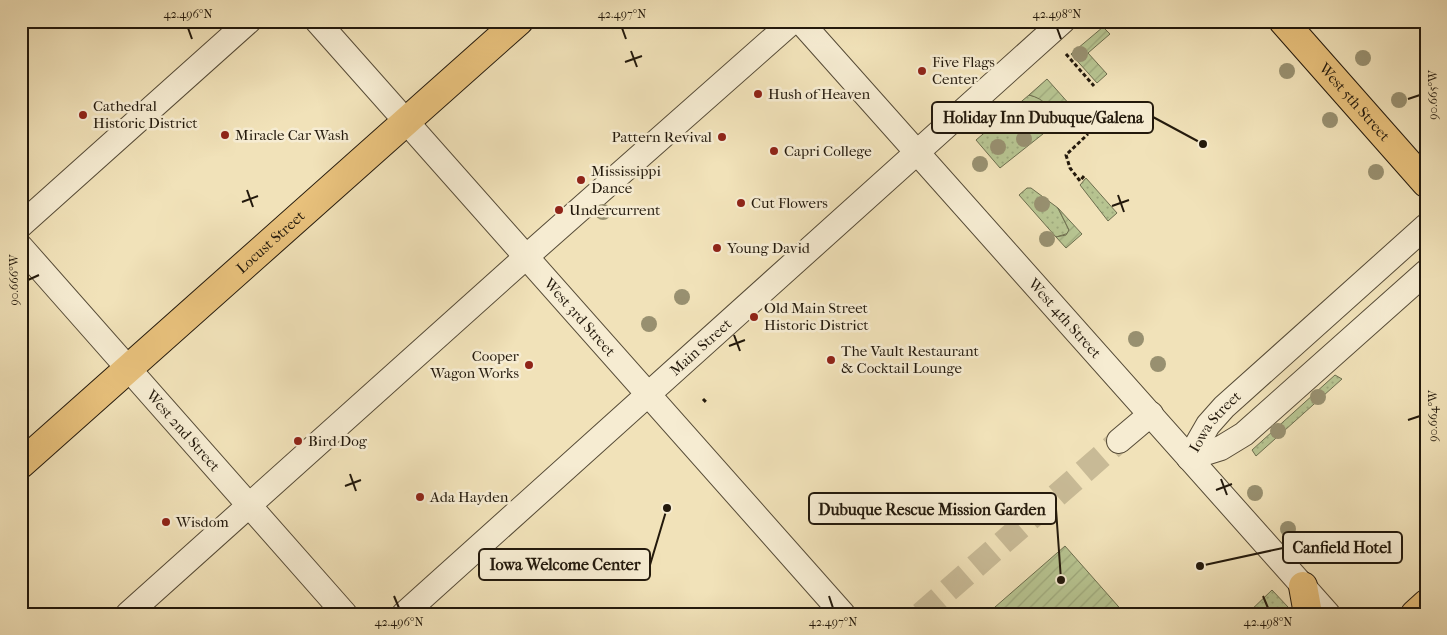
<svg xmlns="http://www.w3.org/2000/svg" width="1447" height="635" viewBox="0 0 1447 635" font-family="'IM FELL French Canon',serif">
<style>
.grass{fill:url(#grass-dots);stroke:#6d6e4e}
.garden{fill:url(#garden-furrows);stroke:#6d6e4e}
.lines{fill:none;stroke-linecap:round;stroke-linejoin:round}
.minor-tunnel{stroke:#c8ba96;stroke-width:24;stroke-dasharray:24 12;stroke-linecap:butt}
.minor-casing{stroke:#564b37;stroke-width:26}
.major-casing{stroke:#23190c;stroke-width:30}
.highway-casing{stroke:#23190c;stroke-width:30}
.path{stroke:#23190c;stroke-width:3;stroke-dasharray:4 2.5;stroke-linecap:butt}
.minor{stroke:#f6ecd2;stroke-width:24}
.major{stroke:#e8c17c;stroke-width:28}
.highway{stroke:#e8c17c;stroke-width:28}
.tree{fill:#989070}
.ticks{fill:none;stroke:#23190c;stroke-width:2}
.poi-dot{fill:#8f2418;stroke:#f6ecd2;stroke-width:2}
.labels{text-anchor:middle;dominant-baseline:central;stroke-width:5;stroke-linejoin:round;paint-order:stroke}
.poi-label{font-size:15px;fill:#23190c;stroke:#f6ecd2;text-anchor:start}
.street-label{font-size:15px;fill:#23190c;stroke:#f6ecd2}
.leader{fill:none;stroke:#23190c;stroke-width:2}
.callout-dot{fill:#23190c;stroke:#f6ecd2;stroke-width:2}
.callout{fill:#f6ecd2;stroke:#23190c;stroke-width:2}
.callout-label{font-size:16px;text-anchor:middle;font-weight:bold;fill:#23190c}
.neatline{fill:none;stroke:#23190c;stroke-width:2}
.ticks-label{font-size:12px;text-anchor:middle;fill:#23190c}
</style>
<defs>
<pattern id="grass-dots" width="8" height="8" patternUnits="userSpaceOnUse" patternTransform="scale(1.25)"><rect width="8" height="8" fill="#b7c491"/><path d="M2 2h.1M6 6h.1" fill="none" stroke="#9da87c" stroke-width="1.8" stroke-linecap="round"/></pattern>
<pattern id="garden-furrows" width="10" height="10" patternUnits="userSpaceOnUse" patternTransform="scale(1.25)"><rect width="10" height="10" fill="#b7c491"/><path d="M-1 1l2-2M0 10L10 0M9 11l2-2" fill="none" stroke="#9da87c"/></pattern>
</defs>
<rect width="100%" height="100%" fill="#f1e2b9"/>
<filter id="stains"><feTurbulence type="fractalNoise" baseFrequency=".004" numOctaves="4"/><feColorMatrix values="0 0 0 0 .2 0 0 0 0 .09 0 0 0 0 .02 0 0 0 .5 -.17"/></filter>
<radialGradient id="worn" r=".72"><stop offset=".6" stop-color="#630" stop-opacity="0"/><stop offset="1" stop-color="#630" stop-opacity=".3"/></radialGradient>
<path class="grass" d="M 1029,95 L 1040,98 L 1053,113 L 1053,126 L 1000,168 L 976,140 Z
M 1086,178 L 1117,213 L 1108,221 L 1080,185 Z
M 1027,188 L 1031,188 L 1058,208 L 1069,230 L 1069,233 L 1056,237 L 1019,195 Z
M 1335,375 L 1342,379 L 1256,456 L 1252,450 Z
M 1272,590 L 1288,607 L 1290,614 L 1247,614 Z"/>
<path class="garden" d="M 1103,27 L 1110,34 L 1088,53 L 1107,74 L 1097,83 L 1071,54 Z
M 1047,79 L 1071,106 L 1067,110 L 1068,112 L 1053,126 C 1053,109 1045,99 1029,95 Z
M 1058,208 L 1082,234 L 1066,248 L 1056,237 L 1066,235 L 1069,230 Z
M 1065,546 L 1125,614 L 987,614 Z"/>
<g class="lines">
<path class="minor-tunnel" d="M 921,614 L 1119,441"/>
<g class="minor-casing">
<g id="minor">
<path id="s1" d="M 317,21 L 843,614"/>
<path id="s2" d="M 800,21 L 1328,614"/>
<path d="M 21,225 L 249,21"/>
<path id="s3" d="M 21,247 L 345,614"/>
<path d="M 1119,441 L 1151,414"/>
<path id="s4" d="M 1189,458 L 1208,425 L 1224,407 L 1426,226"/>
<path d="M 1189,458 L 1221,448 L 1244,434 L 1426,272"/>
<path d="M 128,614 L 526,257 L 793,21"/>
<path id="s5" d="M 404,614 L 1063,21"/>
</g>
</g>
<g class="major-casing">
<g id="major">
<path id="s6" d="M 1283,21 L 1426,183"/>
<path id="s7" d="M 21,464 L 519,21"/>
<path d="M 1415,614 L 1426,604"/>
</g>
</g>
<g class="highway-casing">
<path id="highway" d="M 1303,586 L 1308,614"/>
</g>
<path class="path" d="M 1105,21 L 1108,24 L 1116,21
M 1066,54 L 1094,86
M 1084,176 L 1080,181 L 1070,168 L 1066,155 L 1088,134
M 703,399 L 707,403"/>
<use href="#minor" class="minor"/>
<use href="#major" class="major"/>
<use href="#highway" class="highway"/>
</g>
<g class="tree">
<circle cx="1080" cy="54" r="8"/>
<circle cx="1363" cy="58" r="8"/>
<circle cx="1287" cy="71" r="8"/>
<circle cx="1399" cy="100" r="8"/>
<circle cx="1330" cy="120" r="8"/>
<circle cx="1024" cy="139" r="8"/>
<circle cx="998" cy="147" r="8"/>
<circle cx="980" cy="164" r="8"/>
<circle cx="1376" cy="172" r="8"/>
<circle cx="1042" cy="204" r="8"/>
<circle cx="603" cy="212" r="8"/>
<circle cx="1047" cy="239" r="8"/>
<circle cx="682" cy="297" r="8"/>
<circle cx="649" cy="324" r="8"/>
<circle cx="1136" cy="339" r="8"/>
<circle cx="1158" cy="364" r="8"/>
<circle cx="1318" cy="397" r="8"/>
<circle cx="1278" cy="431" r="8"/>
<circle cx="1255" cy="493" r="8"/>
<circle cx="1288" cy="529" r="8"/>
</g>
<path class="ticks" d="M 188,28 L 192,39M 622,28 L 626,39M 1057,28 L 1061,39M 631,51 L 637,67M 625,62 L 642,56M 1408,99 L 1420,95M 247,190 L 253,207M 1118,195 L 1124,212M 242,202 L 258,196M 1112,206 L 1129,200M 28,280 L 39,275M 734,335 L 740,351M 729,346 L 745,340M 1408,420 L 1420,416M 350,474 L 356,491M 1221,479 L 1227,495M 345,486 L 361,480M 1216,490 L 1232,484M 394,596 L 399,608M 829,596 L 833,608M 1263,596 L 1268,608"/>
<g class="poi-dot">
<circle cx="922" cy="71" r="5"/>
<circle cx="758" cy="94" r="5"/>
<circle cx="83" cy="115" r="5"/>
<circle cx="225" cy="135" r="5"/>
<circle cx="722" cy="137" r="5"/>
<circle cx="774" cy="151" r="5"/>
<circle cx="581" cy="180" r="5"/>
<circle cx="741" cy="203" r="5"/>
<circle cx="559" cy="210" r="5"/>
<circle cx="717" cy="248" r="5"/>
<circle cx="754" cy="317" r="5"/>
<circle cx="831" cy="360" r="5"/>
<circle cx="529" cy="365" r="5"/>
<circle cx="298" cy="441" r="5"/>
<circle cx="420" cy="497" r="5"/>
<circle cx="166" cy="522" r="5"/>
</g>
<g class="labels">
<g class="poi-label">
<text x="932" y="62">Five Flags<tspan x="932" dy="17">Center</tspan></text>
<text x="768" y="94">Hush of Heaven</text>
<text x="93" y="106">Cathedral<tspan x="93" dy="17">Historic District</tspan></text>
<text x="235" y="135">Miracle Car Wash</text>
<text x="712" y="137" text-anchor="end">Pattern Revival</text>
<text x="784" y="151">Capri College</text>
<text x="591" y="171">Mississippi<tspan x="591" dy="17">Dance</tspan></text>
<text x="751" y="203">Cut Flowers</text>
<text x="569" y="210">Undercurrent</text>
<text x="727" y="248">Young David</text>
<text x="764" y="308">Old Main Street<tspan x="764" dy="17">Historic District</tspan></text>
<text x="841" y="351">The Vault Restaurant<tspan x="841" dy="17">&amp; Cocktail Lounge</tspan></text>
<text x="519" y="356" text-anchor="end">Cooper<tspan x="519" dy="17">Wagon Works</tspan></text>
<text x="308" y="441">Bird Dog</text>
<text x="430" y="497">Ada Hayden</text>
<text x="176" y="522">Wisdom</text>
</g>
<g class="street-label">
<text stroke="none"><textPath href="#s6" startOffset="108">West 5th Street</textPath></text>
<text stroke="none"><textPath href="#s7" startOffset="334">Locust Street</textPath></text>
<text stroke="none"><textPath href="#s1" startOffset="396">West 3rd Street</textPath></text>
<text stroke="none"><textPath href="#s2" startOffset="398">West 4th Street</textPath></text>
<text stroke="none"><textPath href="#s5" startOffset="399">Main Street</textPath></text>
<text stroke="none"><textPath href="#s4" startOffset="45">Iowa Street</textPath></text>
<text stroke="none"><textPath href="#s3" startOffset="245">West 2nd Street</textPath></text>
</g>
</g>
<path class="leader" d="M1203 144L1153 117M1061 580L1056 509M1200 566L1283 548M667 508L650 565"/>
<g class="callout-dot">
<circle cx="1203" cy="144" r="5"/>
<circle cx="1061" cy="580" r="5"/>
<circle cx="1200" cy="566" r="5"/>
<circle cx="667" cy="508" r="5"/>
</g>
<g class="callout">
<rect x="932" y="102" width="221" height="31" rx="5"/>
<rect x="809" y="493" width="247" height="31" rx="5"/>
<rect x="1283" y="532" width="119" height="31" rx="5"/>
<rect x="479" y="549" width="171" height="31" rx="5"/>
</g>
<g class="callout-label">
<text x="1043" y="123">Holiday Inn Dubuque/Galena</text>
<text x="932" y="515">Dubuque Rescue Mission Garden</text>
<text x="1342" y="553">Canfield Hotel</text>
<text x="565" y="570">Iowa Welcome Center</text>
</g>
<rect width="1447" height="635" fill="none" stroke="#f1e2b9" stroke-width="55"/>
<rect x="28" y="28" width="1392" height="580" class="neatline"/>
<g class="ticks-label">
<text x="188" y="18">42.496°N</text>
<text x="622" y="18">42.497°N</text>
<text x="1057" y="18">42.498°N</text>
<text transform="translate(1433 95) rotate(-90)" y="4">90.665°W</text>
<text transform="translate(14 280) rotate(-90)" y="4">90.666°W</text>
<text transform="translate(1433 416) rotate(-90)" y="4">90.664°W</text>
<text x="399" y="626">42.496°N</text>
<text x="833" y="626">42.497°N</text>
<text x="1268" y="626">42.498°N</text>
</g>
<rect width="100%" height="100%" filter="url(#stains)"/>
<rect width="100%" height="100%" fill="url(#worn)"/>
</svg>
